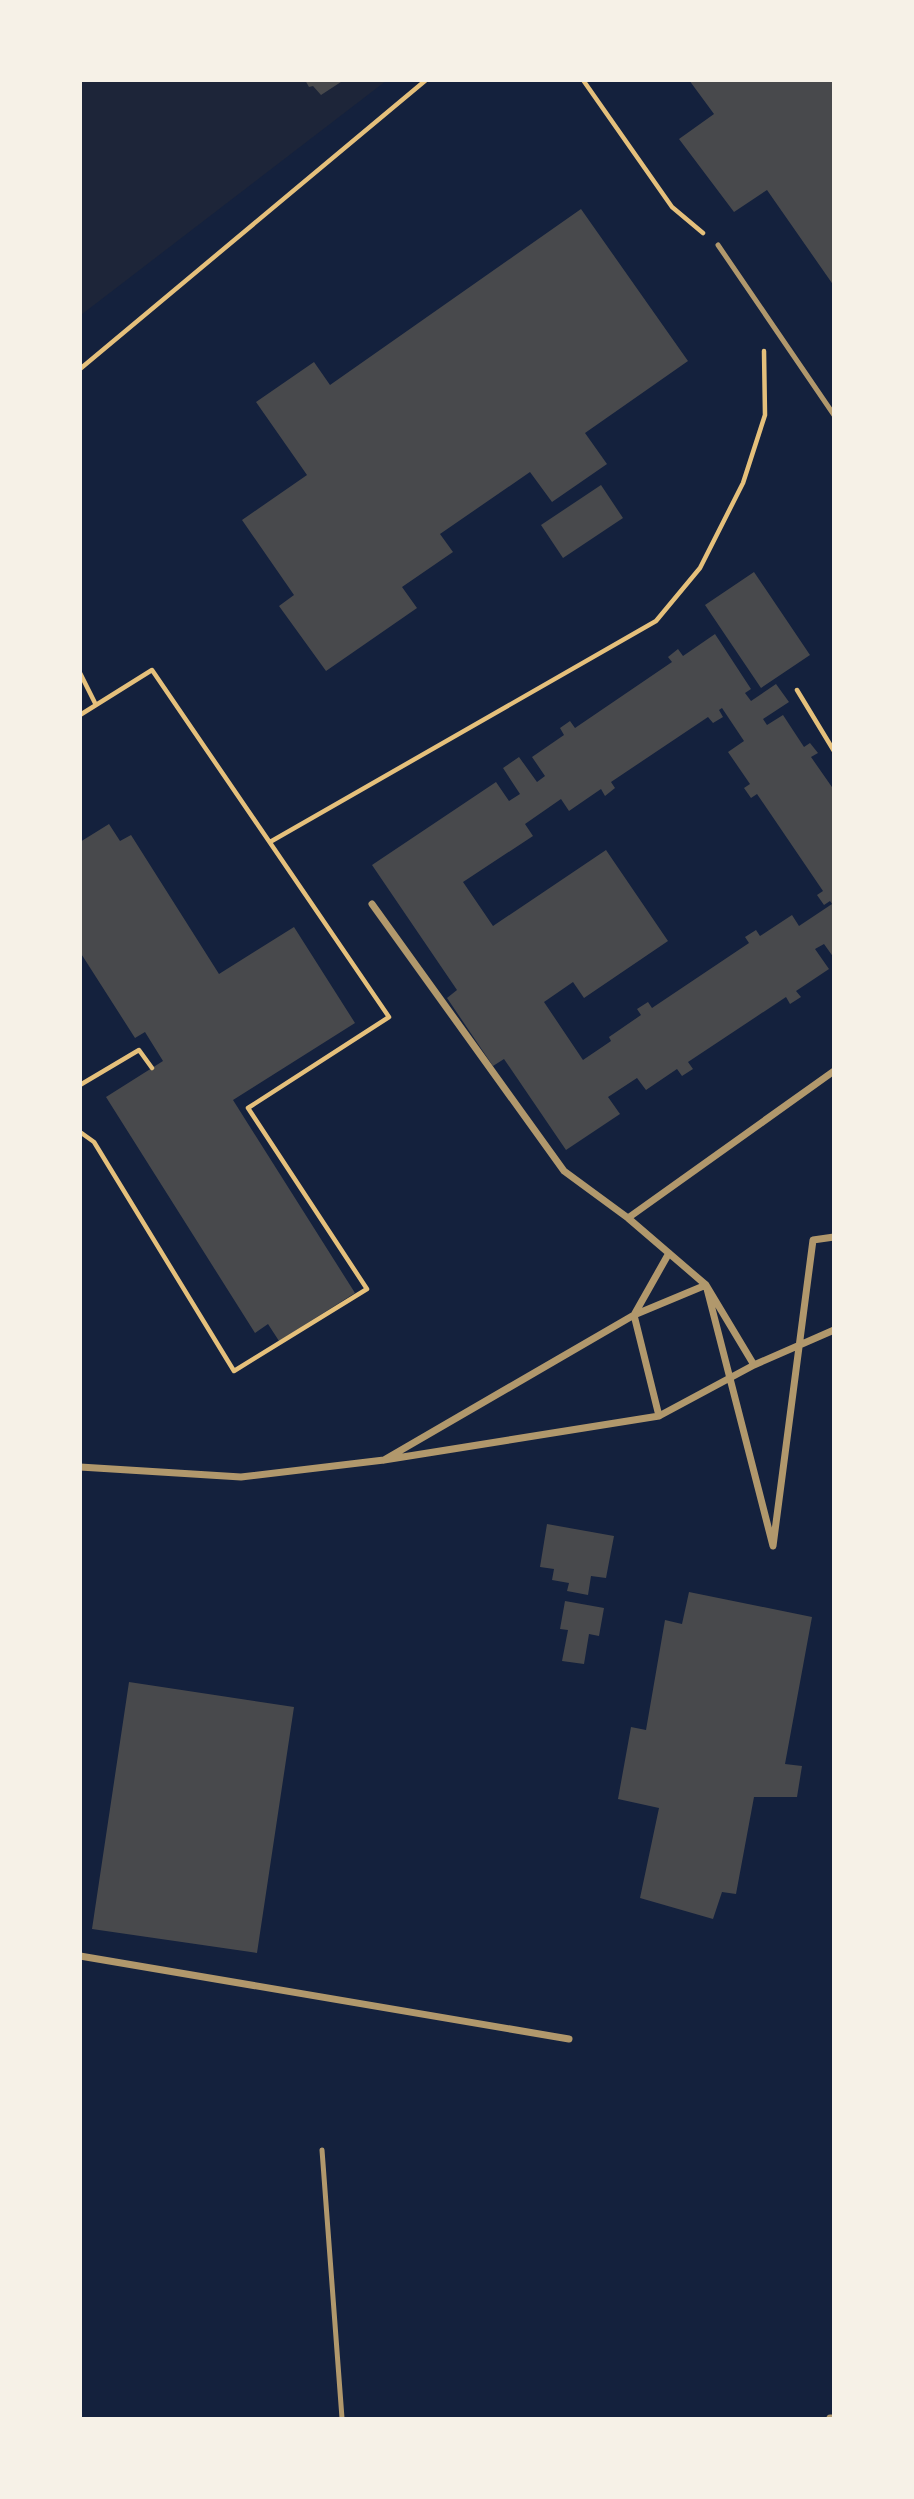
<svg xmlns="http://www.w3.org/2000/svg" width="914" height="2499" viewBox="0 0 914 2499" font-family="'PT Sans',sans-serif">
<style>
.green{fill:#1d2539}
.building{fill:#48494c;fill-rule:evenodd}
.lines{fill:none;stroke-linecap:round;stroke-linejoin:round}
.path{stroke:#e5c07b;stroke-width:4.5}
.service{stroke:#b1986c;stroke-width:5}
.minor{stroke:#b1986c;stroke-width:7}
</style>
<rect width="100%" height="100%" fill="#14213d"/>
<path class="green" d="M 81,81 L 386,81 L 81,315 Z"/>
<path class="building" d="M 305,80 L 344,80 L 321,95 L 313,86 L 309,87 Z
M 689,80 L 834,80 L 834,286 L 767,190 L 734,212 L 679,139 L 714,114 Z
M 581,209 L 688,361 L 585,433 L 607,464 L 552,502 L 530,472 L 440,534 L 453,552 L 402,587 L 417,608 L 326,671 L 279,606 L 294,595 L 242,520 L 307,475 L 256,402 L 314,362 L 330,385 Z
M 601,485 L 623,518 L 563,558 L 541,525 Z
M 754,572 L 810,655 L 761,688 L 705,605 Z
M 715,634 L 751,689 L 745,693 L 751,701 L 776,684 L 789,702 L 763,719 L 767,725 L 783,715 L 804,747 L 810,743 L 818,753 L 811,757 L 834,790 L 834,958 L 824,944 L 815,949 L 829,969 L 796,991 L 801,997 L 790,1004 L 786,997 L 688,1062 L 693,1069 L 682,1076 L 677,1069 L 646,1090 L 637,1078 L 608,1097 L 620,1114 L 566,1150 L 504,1059 L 493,1066 L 447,998 L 457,990 L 372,865 L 496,782 L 509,801 L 520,794 L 503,768 L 519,757 L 537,782 L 545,776 L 532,757 L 564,735 L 560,728 L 570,721 L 575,728 L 672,662 L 668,657 L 678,649 L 683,656 ZM 722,708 L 744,741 L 728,752 L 750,784 L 744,788 L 751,798 L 757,794 L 823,891 L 817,895 L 824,905 L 830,901 L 832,904 L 799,926 L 792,915 L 760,936 L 756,930 L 745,937 L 749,943 L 652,1008 L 648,1002 L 637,1009 L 641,1015 L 609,1037 L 611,1041 L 583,1060 L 544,1002 L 573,982 L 584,998 L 668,941 L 606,850 L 493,926 L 463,882 L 533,836 L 525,824 L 561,799 L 569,811 L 601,789 L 605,796 L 615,788 L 611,782 L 708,717 L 713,723 L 723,717 L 719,710 Z
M 109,824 L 120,841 L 131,835 L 219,974 L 294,927 L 355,1023 L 233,1100 L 355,1293 L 279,1341 L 268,1324 L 255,1333 L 106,1097 L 163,1061 L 145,1032 L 135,1038 L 80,952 L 80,842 Z
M 547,1524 L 614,1536 L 606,1578 L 591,1576 L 588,1595 L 567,1591 L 569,1583 L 552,1580 L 554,1569 L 540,1567 Z
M 689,1592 L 812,1617 L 785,1764 L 802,1766 L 797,1797 L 754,1797 L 736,1894 L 722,1892 L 713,1919 L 640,1898 L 659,1808 L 618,1799 L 631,1727 L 646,1730 L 665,1620 L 682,1624 Z
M 565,1601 L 604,1608 L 599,1636 L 589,1634 L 584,1664 L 562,1661 L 568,1630 L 560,1629 Z
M 129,1682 L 294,1707 L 257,1953 L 92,1929 Z"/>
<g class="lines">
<path class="path" d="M 583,80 L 672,207 L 703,233
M 80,369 L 426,80
M 80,673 L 96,705
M 797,690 L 834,751
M 80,715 L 152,670 L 389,1017 L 248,1108 L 367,1289 L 234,1371 L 94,1142 L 80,1132
M 270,842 L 656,621 L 700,568 L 743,483 L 765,415 L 764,351
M 80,1085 L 139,1050 L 152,1068"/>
<path class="service" d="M 718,245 L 834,415
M 322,2150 L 342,2418"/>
<path class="minor" d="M 372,904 L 564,1171 L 628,1218 L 706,1285 L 754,1365
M 628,1218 L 834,1071
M 659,1416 L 634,1315 L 669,1253
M 384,1460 L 634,1315 L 706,1285 L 773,1546 L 813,1240 L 834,1237
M 80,1467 L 241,1477 L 384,1460 L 659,1416 L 754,1365 L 834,1330
M 80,1956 L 569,2039
M 830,2418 L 834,2418"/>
</g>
<rect width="914" height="2499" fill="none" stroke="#f6f1e7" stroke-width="164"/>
</svg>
